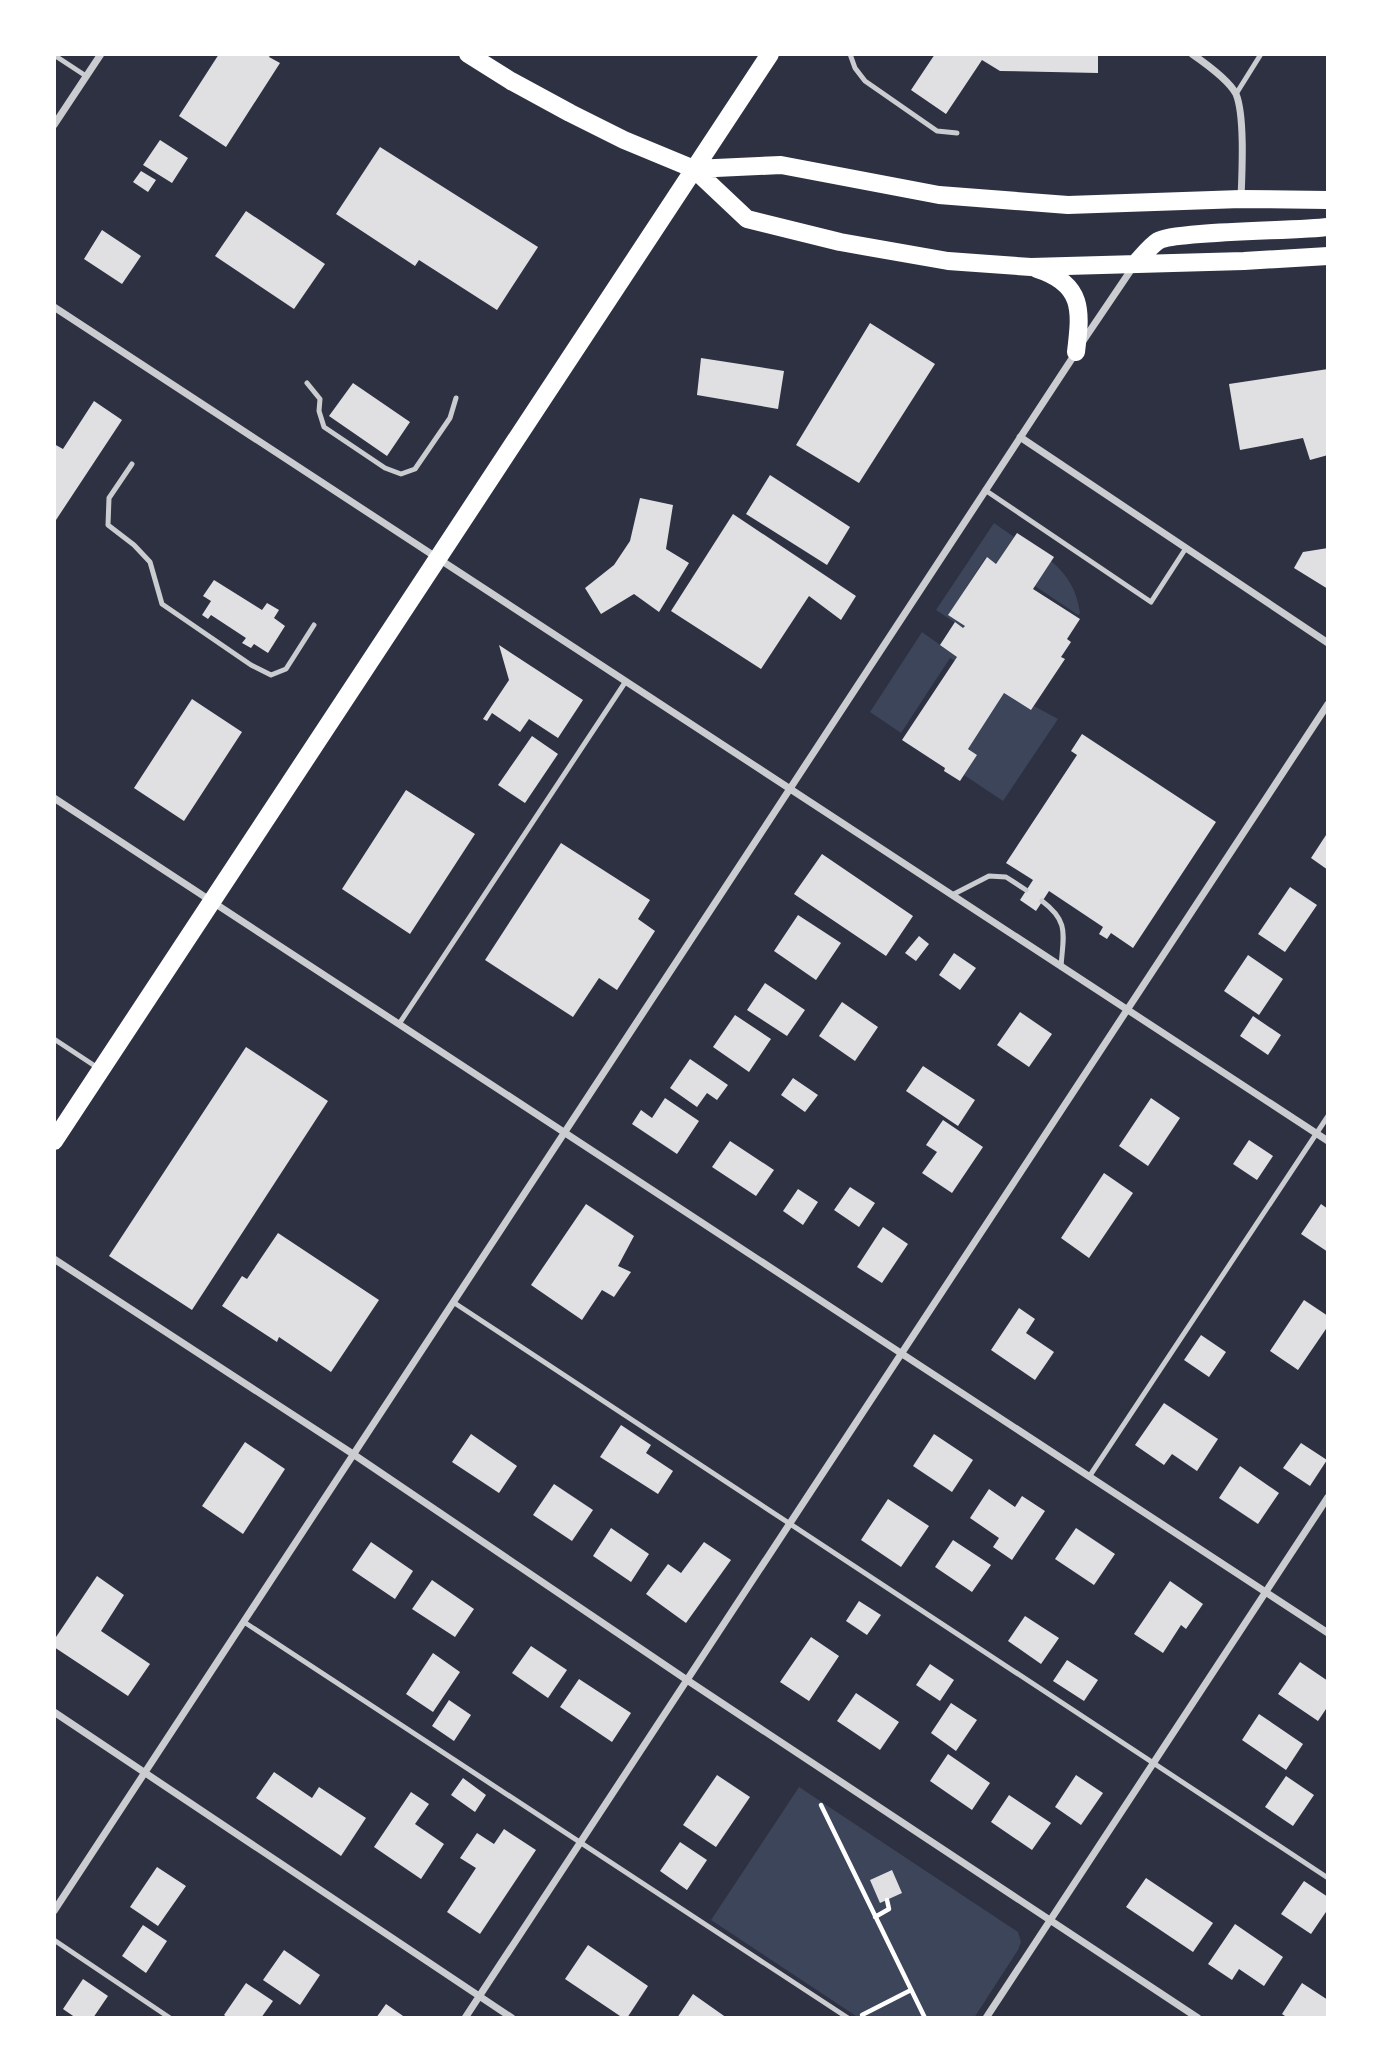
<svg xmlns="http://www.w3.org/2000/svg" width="1382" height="2072" viewBox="0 0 1382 2072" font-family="Mulish,sans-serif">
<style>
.green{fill:#3c4559}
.building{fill:#e0e0e3}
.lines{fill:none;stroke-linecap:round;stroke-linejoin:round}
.path{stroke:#fff;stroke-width:4.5}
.service{stroke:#caccd0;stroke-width:5}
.minor{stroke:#caccd0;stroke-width:7}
.primary{stroke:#fff;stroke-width:18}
</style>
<rect width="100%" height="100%" fill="#2d3142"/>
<path class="green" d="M 994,523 L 1014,537 L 996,564 L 986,557 L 949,614 L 965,626 L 963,628 L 936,610 Z
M 1051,561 C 1068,575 1077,591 1080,613 L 1078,615 L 1035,586 Z
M 922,632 L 957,657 L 955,661 L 950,658 L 901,733 L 870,712 Z
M 1004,693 L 1031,710 L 1034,706 L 1058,719 L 1003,801 L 964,775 L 977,755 L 968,749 Z
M 799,1787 L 1018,1932 L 1021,1942 L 1018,1950 L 974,2018 L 859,2018 L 711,1920 Z"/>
<path class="building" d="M 219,54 L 271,54 L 269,57 L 280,63 L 226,147 L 179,116 Z
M 935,54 L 1098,54 L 1098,73 L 1000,71 L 982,60 L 946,114 L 911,90 Z
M 160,140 L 188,158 L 172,183 L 143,165 Z
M 380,147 L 538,247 L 497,310 L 419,260 L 415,266 L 336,214 Z
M 141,171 L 156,180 L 148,192 L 133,182 Z
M 246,211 L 325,264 L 294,309 L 215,256 Z
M 102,230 L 141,256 L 122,284 L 84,259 Z
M 870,323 L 935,364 L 859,483 L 796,445 Z
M 701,358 L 784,371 L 778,409 L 697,395 Z
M 1328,369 L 1328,455 L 1310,460 L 1303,438 L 1240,450 L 1229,384 Z
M 353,383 L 410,422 L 387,456 L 329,416 Z
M 94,401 L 122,420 L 54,523 L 54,444 L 63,449 Z
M 770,475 L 850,527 L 827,565 L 746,514 Z
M 640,498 L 673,505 L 666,549 L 689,563 L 659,612 L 634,594 L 601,614 L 585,588 L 614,565 L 630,541 Z
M 733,514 L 856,596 L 841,620 L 809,596 L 761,669 L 671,611 Z
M 1017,533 L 1054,557 L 1033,589 L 1080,619 L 1067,639 L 1071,642 L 1061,657 L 1065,659 L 1031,710 L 1004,693 L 968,749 L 977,755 L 960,781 L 944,771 L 945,768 L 902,740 L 957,657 L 940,645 L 955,622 L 963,628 L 965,626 L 948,615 L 987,557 L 996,564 Z
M 1328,548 L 1328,589 L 1294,568 L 1303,552 Z
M 214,580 L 262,610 L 267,603 L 279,610 L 274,618 L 285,626 L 268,653 L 254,644 L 251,648 L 242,643 L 246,638 L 211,615 L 208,619 L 202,615 L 211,601 L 203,596 Z
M 499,645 L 583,700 L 558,738 L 529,719 L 520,732 L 492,713 L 487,721 L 483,719 L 509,680 Z
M 192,699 L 242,732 L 184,821 L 134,788 Z
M 1082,734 L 1216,822 L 1133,948 L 1111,933 L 1107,939 L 1099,934 L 1103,927 L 1049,891 L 1036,911 L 1020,900 L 1033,880 L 1006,863 L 1077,755 L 1071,751 Z
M 532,736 L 558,754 L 525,803 L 498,785 Z
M 406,790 L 475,834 L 410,934 L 342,889 Z
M 1328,832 L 1328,870 L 1311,858 Z
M 561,843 L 650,900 L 638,919 L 655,931 L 617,990 L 599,978 L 573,1017 L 485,960 Z
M 822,854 L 913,916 L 886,956 L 794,894 Z
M 1290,887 L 1317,905 L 1285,952 L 1258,934 Z
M 798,915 L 841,943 L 816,980 L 774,951 Z
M 919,936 L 929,944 L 916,961 L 905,953 Z
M 954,953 L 976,968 L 960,990 L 939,975 Z
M 1248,955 L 1283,979 L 1259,1015 L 1224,991 Z
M 765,983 L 805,1010 L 787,1036 L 747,1010 Z
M 842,1002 L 878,1027 L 855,1061 L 819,1036 Z
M 1020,1012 L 1052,1034 L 1029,1067 L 997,1045 Z
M 735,1015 L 771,1039 L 749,1072 L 713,1047 Z
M 1253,1016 L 1281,1035 L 1268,1055 L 1240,1036 Z
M 246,1047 L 328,1101 L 192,1310 L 109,1256 Z
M 690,1059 L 728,1085 L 717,1100 L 707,1093 L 697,1107 L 670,1088 Z
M 923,1066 L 975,1100 L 958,1126 L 906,1091 Z
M 793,1078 L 818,1095 L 805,1112 L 781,1095 Z
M 665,1098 L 699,1121 L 677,1154 L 632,1124 L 641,1110 L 652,1118 Z
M 1151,1098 L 1180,1118 L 1148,1166 L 1119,1146 Z
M 943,1120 L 983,1147 L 952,1193 L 922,1173 L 937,1152 L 926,1145 Z
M 1249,1140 L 1273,1156 L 1257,1180 L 1233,1164 Z
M 730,1141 L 774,1170 L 756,1196 L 712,1167 Z
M 1104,1173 L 1133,1193 L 1089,1258 L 1061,1238 Z
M 850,1187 L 875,1203 L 859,1227 L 834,1210 Z
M 798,1189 L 818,1202 L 803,1225 L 783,1211 Z
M 586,1204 L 634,1236 L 618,1266 L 631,1272 L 614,1297 L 602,1290 L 582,1320 L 531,1285 Z
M 1321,1204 L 1328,1209 L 1328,1252 L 1301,1234 Z
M 883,1227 L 908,1244 L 882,1283 L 857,1267 Z
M 278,1233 L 379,1300 L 331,1372 L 279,1337 L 277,1342 L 222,1306 L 242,1276 L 247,1279 Z
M 1304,1300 L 1328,1316 L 1328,1326 L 1298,1370 L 1270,1351 Z
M 1019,1308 L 1035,1319 L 1026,1333 L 1054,1352 L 1035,1380 L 991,1350 Z
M 1201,1335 L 1226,1352 L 1209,1377 L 1184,1360 Z
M 1164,1403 L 1218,1439 L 1197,1471 L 1172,1454 L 1164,1465 L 1135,1445 Z
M 621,1425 L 651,1445 L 646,1453 L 673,1471 L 658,1494 L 600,1457 Z
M 471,1434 L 517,1466 L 499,1493 L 452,1462 Z
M 934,1434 L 973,1460 L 952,1492 L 913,1466 Z
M 245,1442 L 285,1469 L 243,1534 L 202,1506 Z
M 1301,1443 L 1327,1460 L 1310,1486 L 1283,1468 Z
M 1240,1466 L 1279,1493 L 1258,1524 L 1219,1498 Z
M 554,1484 L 593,1510 L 572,1541 L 533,1515 Z
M 989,1489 L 1015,1507 L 1022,1496 L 1045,1511 L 1012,1560 L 993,1547 L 999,1538 L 970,1518 Z
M 888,1499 L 929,1526 L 901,1567 L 861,1540 Z
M 611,1528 L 649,1554 L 631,1582 L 593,1556 Z
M 1076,1528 L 1115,1554 L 1094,1585 L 1055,1559 Z
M 953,1540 L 991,1565 L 972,1592 L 935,1567 Z
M 371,1542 L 413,1571 L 395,1599 L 352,1570 Z
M 704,1542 L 731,1560 L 686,1623 L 646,1594 L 668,1564 L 681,1573 Z
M 97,1576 L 124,1595 L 101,1631 L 150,1664 L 128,1696 L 54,1647 L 54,1640 Z
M 432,1580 L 474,1609 L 455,1637 L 412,1609 Z
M 1170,1581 L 1203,1604 L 1186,1629 L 1181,1625 L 1163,1653 L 1134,1634 Z
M 859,1601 L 881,1615 L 867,1635 L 846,1621 Z
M 1025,1616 L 1059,1638 L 1041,1664 L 1008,1641 Z
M 811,1637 L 839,1656 L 809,1701 L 780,1682 Z
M 531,1646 L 567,1670 L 548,1698 L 512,1673 Z
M 433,1653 L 460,1672 L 433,1712 L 406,1694 Z
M 1067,1660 L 1098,1680 L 1084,1701 L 1053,1681 Z
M 1300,1662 L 1328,1681 L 1328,1706 L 1318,1721 L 1278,1694 Z
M 930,1664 L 954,1680 L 940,1701 L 916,1685 Z
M 579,1679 L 631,1713 L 612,1742 L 560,1707 Z
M 856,1693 L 899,1722 L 880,1750 L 837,1721 Z
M 449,1700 L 471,1715 L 454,1741 L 432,1726 Z
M 951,1703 L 977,1720 L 956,1751 L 931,1733 Z
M 1259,1714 L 1303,1744 L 1286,1770 L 1242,1740 Z
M 948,1754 L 990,1783 L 972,1810 L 930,1781 Z
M 274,1772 L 312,1798 L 319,1787 L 366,1818 L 341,1856 L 256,1798 Z
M 717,1775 L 750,1797 L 716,1847 L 683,1825 Z
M 1076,1775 L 1103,1793 L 1081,1825 L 1055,1807 Z
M 1286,1776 L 1314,1795 L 1293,1826 L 1265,1807 Z
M 463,1778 L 486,1795 L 475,1812 L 451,1795 Z
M 411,1792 L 429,1804 L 415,1824 L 444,1844 L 421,1879 L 374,1847 Z
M 1009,1795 L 1051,1823 L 1032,1850 L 991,1822 Z
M 504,1829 L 536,1850 L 480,1934 L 447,1912 L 476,1868 L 460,1858 L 477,1833 L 494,1844 Z
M 680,1842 L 707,1860 L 687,1890 L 660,1871 Z
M 157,1867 L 186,1886 L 158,1926 L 130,1907 Z
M 892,1870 L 902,1893 L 880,1903 L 870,1880 Z
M 1146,1878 L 1213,1923 L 1193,1952 L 1126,1907 Z
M 1304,1881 L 1328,1897 L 1328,1909 L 1311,1934 L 1281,1914 Z
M 1235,1924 L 1283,1957 L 1264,1986 L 1239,1969 L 1232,1980 L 1208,1964 Z
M 143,1925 L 167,1941 L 146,1973 L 122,1956 Z
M 588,1945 L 648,1986 L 627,2018 L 623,2018 L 565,1979 Z
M 284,1950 L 320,1975 L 300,2005 L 263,1980 Z
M 83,1979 L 108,1996 L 93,2018 L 76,2018 L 63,2009 Z
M 246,1983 L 273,2001 L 261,2018 L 228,2018 L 224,2015 Z
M 1302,1983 L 1328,2000 L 1328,2018 L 1288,2018 L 1282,2014 Z
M 693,1994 L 727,2018 L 677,2018 Z
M 386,2004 L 406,2018 L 376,2018 Z"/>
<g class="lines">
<path class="path" d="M 821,1805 L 925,2018
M 875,1917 L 889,1909 L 887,1900
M 862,2015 L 911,1990"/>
<path class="service" d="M 850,54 L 855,68 L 865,81 L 937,131 L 957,133
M 54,55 L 86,76
M 1236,94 L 1261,54
M 307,383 L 320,399 L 319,411 L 324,427 L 385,468 L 401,474 L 415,469 L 450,418 L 456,398
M 132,464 L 109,498 L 108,525 L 134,545 L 150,562 L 162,604 L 251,665 L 271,675 L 286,669 L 314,625
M 985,490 L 1151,602 L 1186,548
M 952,895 L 989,876 L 1006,877 L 1026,890
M 1042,901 C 1070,922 1063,935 1061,967
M 399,1024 L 626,681
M 54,1039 L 98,1068
M 453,1302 L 1328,1878
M 1089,1477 L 1328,1116
M 244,1622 L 848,2018
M 54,1940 L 170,2018"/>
<path class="minor" d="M 1192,54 C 1205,63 1229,80 1236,94 C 1245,116 1242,173 1241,198
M 54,125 L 101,54
M 54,307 L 1328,1141
M 1083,341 L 1133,267
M 1020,437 L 1328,643
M 54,798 L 1328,1633
M 54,1259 L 353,1454 L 687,1680 L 1198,2018
M 54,1712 L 512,2018
M 54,1911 L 1075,354
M 465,2018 L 1328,704
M 986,2018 L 1328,1497"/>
<path class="primary" d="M 468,54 L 511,81 L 570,113 L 624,140 L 694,169 L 747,219 L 840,242 L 948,261 L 1031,267 L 1244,261 L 1328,256
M 694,169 L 781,165 L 939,195 L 1068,205 L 1241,199 L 1328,200
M 1135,264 C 1142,257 1149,247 1158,241 C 1173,231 1298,231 1328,227
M 1037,269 C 1084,284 1081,311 1076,352
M 54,1141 L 770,54"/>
</g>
<rect width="1382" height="2072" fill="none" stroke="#ffffff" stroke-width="112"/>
</svg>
